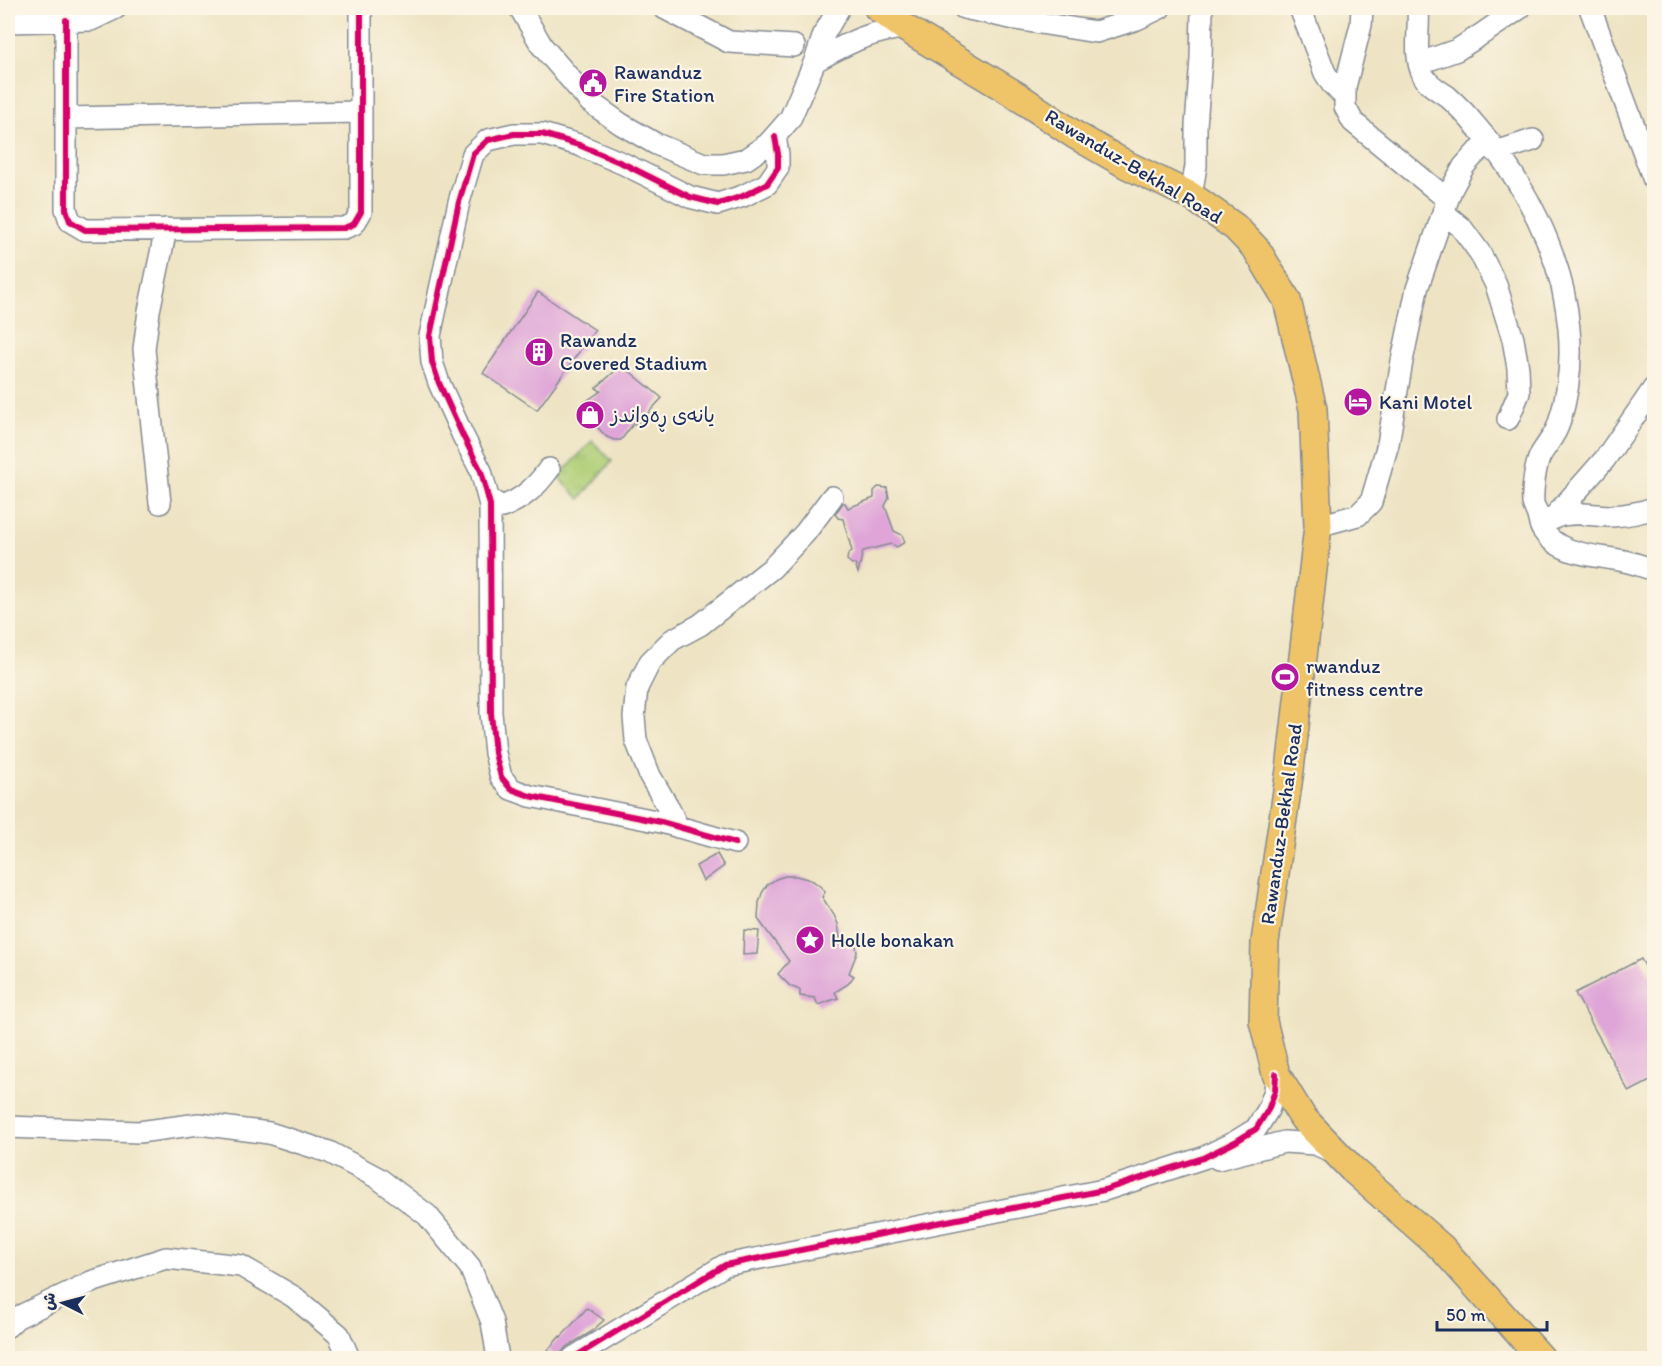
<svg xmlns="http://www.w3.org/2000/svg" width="1662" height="1366" viewBox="0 0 1662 1366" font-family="Itim,'Playpen Sans Arabic',sans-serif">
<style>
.grass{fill:url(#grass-tufts);stroke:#647e6a;stroke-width:1.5}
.building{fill:#dfa5d8}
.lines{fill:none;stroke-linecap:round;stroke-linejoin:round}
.minor-casing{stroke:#848a91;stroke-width:24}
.major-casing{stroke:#848a91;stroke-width:30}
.minor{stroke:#fff;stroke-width:21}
.major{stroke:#efc469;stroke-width:27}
.cycleway-casing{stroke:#fcf5e5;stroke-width:10}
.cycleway{stroke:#d6006c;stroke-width:6}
.labels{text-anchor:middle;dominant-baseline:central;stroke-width:4.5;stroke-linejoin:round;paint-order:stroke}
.poi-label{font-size:20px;fill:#1b2f5e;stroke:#fcf5e5;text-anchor:start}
.street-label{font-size:20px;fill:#1b2f5e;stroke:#fcf5e5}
</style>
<defs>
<pattern id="grass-tufts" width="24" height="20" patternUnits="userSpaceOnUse" patternTransform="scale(1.5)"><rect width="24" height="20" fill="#aece76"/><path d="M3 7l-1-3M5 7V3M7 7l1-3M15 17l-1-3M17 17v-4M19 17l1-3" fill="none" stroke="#95b168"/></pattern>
</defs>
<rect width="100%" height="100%" fill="#fcf5e5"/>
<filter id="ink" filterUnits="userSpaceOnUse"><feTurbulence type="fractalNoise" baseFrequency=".0167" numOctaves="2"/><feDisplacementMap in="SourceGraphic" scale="12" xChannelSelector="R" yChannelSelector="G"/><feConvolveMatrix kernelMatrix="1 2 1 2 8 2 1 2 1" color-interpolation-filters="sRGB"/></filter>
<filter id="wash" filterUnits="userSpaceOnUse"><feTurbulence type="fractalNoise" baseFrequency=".008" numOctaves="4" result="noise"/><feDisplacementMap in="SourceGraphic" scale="24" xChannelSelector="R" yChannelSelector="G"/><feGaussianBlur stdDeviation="1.35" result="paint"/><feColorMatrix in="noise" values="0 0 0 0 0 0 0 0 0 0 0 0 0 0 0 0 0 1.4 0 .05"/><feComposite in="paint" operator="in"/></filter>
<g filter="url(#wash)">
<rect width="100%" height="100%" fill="#eee4c4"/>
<path class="grass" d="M 592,441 L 612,461 L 580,499 L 558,477 Z"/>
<g id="blocks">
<path class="building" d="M 538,292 L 595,330 L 537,410 L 483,373 Z
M 622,365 L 662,398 L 637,425 L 634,423 L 621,440 L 614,440 L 607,437 L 584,414 L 583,408 L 585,402 L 601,391 L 596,388 Z
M 878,487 L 887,488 L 889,498 L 885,506 L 894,531 L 902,535 L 905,542 L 897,547 L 891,544 L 863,551 L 858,573 L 855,564 L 852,564 L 847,560 L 848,554 L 852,551 L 843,519 L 838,518 L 835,514 L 843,503 L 845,503 L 848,508 L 874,498 L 874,491 Z
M 717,854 L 724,866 L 703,881 L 696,866 Z
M 785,876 L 796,876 L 804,878 L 813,881 L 821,887 L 825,892 L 822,897 L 834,915 L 838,924 L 841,945 L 856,945 L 857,953 L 849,973 L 854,976 L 848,984 L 835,992 L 838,998 L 818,1005 L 815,998 L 800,996 L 800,990 L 790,986 L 778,974 L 789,961 L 758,919 L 759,903 L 762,893 L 767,885 L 776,879 Z
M 744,930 L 759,931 L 757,954 L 743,955 Z
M 1641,959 L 1654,982 L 1654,1079 L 1629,1092 L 1575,993 Z
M 587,1308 L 604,1320 L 591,1332 L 566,1347 L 562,1352 L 560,1359 L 559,1359 L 548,1350 L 560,1336 L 561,1337 Z"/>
</g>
</g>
<g filter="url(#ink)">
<use href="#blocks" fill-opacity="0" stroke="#848a91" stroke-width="1.5"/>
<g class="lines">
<g class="minor-casing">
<path id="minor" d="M 520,8 L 542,46 L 590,102 L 621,124 L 656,144 L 704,164 L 723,164 L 746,159 L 768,144 L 790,119 L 815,61 L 824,34 L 839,8
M 664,8 L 729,42 L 794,46
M 964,8 L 1015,19 L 1096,32 L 1137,19 L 1160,8
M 1300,8 L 1325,73 L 1332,84 L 1345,97
M 1362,8 L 1361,25 L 1345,87 L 1345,107 L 1353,122 L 1447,199
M 1418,8 C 1420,29 1413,55 1423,75 C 1428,85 1438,90 1447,96 C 1457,105 1467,115 1475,125 C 1524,180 1563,255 1569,329 C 1572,361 1569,392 1559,423 C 1556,434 1547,444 1541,454 C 1535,465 1532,491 1533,503 C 1534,507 1537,512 1538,516 C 1539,520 1540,526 1542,529 C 1558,556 1597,555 1624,561 C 1634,563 1645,567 1654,570
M 1590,8 L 1654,180
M 66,20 L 66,209 L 70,221 L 85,230 L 344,228 L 354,224 L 361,212 L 361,8
M 8,22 L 91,20 L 116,8
M 815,61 C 847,44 869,31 905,28
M 1420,63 L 1457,50 L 1485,32 L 1520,8
M 66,118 L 361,112
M 1496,152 L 1533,140
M 1191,196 L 1196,166 L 1196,126 L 1201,59 L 1202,8
M 1443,212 L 1461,227 L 1480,253 L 1496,285 L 1513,339 L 1518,368 L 1519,393 L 1508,419
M 489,499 L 502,507 C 523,499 536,487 549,469
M 160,503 L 144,349 L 149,311 L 166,229
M 1555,516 L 1605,459 L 1654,388
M 1551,520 C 1564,509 1595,516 1612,516 C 1627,515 1640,513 1654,508
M 1318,526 L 1358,515 L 1371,502 L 1388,444 L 1402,361 L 1417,289 L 1451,190 L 1464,166 L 1475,154 L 1489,143
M 678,827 L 667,805 L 650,776 L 636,740 L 634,717 L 637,688 L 650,662 L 672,640 L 700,625 L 772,568 L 805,533 L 832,497
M 735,843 L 661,822 L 530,796 L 511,789 L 501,777 L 495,753 L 491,713 L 490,505 L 481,471 L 463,436 L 439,383 L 432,362 L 430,336 L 459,202 L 473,154 L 488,140 L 514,134 L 542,134 L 579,145 L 624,164 L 690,197 L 718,204 L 743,196 L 767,184 L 778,168 L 778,154 L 775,137
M 8,1127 L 139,1132 L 199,1124 L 269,1133 L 329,1152 L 378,1178 L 427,1215 L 470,1267 L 492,1322 L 498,1358
M 1218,1159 L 1284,1142 L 1315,1144 L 1336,1153
M 8,1326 L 16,1318 L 91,1282 L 166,1258 L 241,1266 L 294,1297 L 339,1335 L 349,1358
M 573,1358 L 725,1265 L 1104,1190 L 1203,1158 L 1235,1142 L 1256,1129 L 1268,1110 L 1275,1091 L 1276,1074"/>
</g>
<g class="major-casing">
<path id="major" d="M 878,8 L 905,28 L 1016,95 L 1075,135 L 1127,165 L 1191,196 L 1235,227 L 1257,250 L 1287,300 L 1313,409 L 1318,526 L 1290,770 L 1265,942 L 1263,1021 L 1276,1074 L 1303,1118 L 1352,1169 L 1442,1248 L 1541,1358"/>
</g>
<use href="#minor" class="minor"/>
<use href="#major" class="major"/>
<g class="cycleway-casing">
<path id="cycleway" d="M 66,20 L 66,209 L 70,221 L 85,230 L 344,228 L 354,224 L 361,212 L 361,8
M 735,843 L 661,822 L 530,796 L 511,789 L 501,777 L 495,753 L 491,713 L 490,505 L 481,471 L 463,436 L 439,383 L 432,362 L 430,336 L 459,202 L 473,154 L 488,140 L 514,134 L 542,134 L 579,145 L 624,164 L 690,197 L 718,204 L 743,196 L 767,184 L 778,168 L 778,154 L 775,137
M 573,1358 L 725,1265 L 1104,1190 L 1203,1158 L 1235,1142 L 1256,1129 L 1268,1110 L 1275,1091 L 1276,1074"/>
</g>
<use href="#cycleway" class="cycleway"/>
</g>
</g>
<defs>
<g id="civic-disc" transform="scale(1.5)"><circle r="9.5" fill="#b5179e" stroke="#fcf5e5"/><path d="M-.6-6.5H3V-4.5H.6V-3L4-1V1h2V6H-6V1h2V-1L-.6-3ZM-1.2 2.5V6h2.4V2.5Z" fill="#fff"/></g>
<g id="building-disc" transform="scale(1.5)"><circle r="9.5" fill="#b5179e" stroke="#fcf5e5"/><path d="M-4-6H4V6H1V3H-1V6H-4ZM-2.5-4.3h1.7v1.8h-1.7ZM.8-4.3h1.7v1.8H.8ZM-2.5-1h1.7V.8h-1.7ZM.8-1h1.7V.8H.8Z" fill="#fff"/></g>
<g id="hotel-disc" transform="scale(1.5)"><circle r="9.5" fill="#b5179e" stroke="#fcf5e5"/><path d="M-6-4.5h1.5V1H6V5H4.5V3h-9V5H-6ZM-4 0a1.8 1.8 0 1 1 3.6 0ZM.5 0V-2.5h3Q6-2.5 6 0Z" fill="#fff"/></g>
<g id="shop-disc" transform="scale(1.5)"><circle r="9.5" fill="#b5179e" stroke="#fcf5e5"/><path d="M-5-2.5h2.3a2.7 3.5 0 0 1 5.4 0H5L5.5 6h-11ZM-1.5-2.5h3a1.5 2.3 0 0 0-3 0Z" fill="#fff"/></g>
<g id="stadium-disc" transform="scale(1.5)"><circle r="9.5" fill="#b5179e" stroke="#fcf5e5"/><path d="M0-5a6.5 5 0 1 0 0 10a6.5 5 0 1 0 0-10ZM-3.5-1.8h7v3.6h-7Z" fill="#fff"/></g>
<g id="sight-disc" transform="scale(1.5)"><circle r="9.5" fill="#b5179e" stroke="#fcf5e5"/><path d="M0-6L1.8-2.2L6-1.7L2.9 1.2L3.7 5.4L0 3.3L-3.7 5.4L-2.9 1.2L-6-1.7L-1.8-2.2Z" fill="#fff"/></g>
</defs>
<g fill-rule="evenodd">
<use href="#civic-disc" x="593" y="83"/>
<use href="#building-disc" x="539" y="352"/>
<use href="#hotel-disc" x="1358" y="402"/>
<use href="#shop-disc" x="590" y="415"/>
<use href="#stadium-disc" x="1285" y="677"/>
<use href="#sight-disc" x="810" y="940"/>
</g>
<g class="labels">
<g class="poi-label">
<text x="614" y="72">Rawanduz<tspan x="614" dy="23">Fire Station</tspan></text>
<text x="560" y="340">Rawandz<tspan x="560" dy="23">Covered Stadium</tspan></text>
<text x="1379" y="402">Kani Motel</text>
<text x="611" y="415">یانەی ڕەواندز</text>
<text x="1306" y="666">rwanduz<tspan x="1306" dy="23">fitness centre</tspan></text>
<text x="831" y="940">Holle bonakan</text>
</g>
<g class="street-label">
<text transform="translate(1134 166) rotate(31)">Rawanduz-Bekhal Road</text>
<text transform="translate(1281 824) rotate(-82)">Rawanduz-Bekhal Road</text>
</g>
</g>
<rect width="1662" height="1366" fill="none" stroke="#fcf5e5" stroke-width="30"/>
<g transform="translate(63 1303) rotate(276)" stroke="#fcf5e5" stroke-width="4.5" paint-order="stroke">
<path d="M0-4.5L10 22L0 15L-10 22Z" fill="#1b2f5e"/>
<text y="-9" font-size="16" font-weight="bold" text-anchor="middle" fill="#1b2f5e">ش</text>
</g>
<path d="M1437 1321v9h110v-9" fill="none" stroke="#1b2f5e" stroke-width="3"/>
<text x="1446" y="1321" font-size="18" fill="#1b2f5e" stroke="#fcf5e5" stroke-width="4.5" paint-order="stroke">50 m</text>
</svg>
